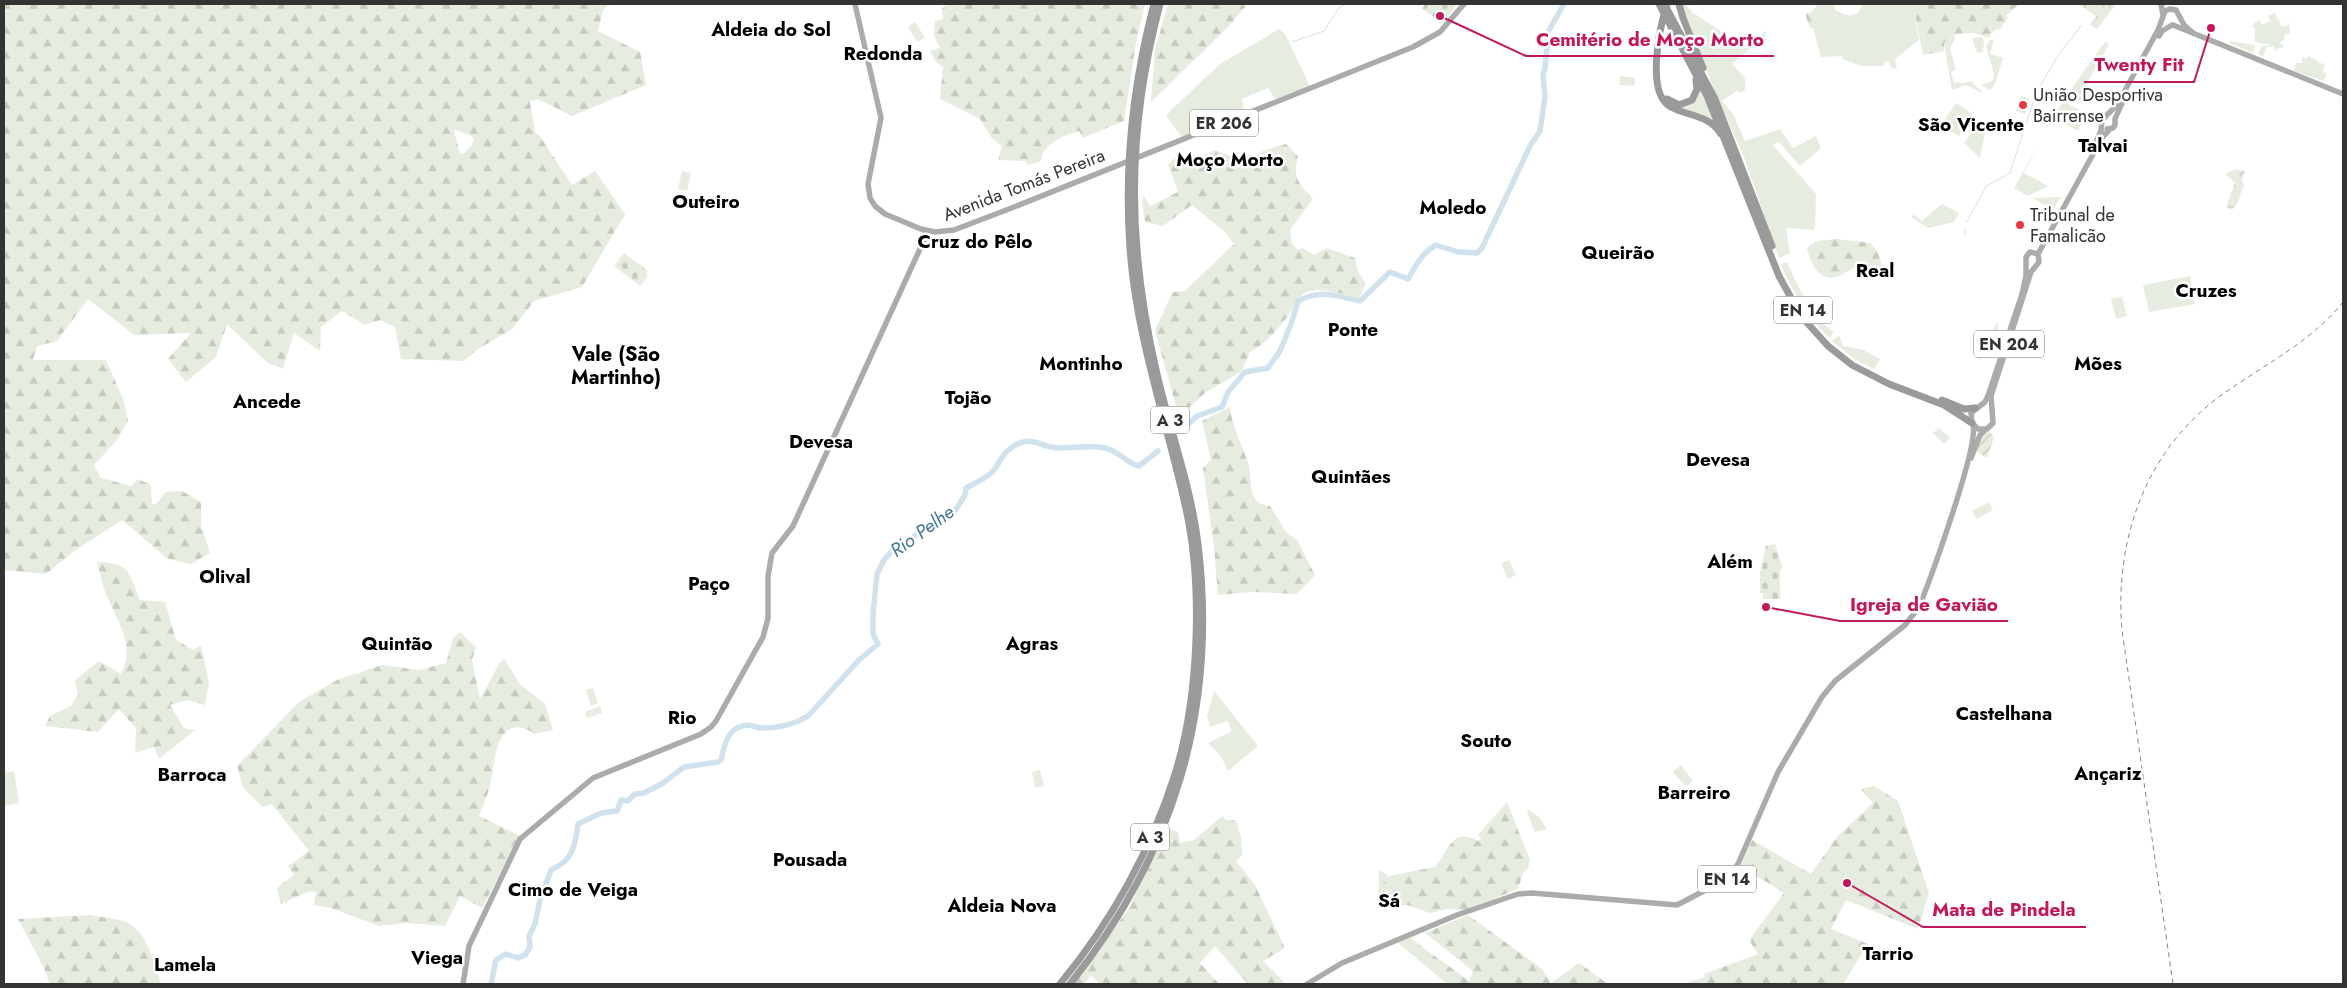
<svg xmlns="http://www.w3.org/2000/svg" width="2347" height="988" viewBox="0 0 2347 988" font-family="Jost,sans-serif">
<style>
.grass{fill:#e6ecdf}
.forest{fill:url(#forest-firs);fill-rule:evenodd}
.cemetery{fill:url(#cemetery-stones)}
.park{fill:url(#park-crowns)}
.garden{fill:url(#garden-furrows)}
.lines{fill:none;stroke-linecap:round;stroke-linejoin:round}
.stream{stroke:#cfe2ee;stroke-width:1}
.river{stroke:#cfe2ee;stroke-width:5.5}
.major{stroke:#ababab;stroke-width:5.5}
.highway{stroke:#9a9a9a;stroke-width:7}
.rail{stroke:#888;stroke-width:1;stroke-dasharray:5 4;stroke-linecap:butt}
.poi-dot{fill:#e63946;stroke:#fff;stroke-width:2}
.labels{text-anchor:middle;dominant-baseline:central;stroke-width:5;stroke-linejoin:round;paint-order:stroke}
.shield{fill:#fff;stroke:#707070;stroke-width:1}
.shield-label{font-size:16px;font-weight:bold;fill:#333}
.poi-label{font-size:18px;fill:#333;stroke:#fff;text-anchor:start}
.street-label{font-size:18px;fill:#333;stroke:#fff}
.neighbourhood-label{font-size:19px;font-weight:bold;fill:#000;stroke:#fff}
.water-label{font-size:19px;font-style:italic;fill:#3f7597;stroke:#fff}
.quarter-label{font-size:20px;font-weight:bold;fill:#000;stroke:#fff}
.leader{fill:none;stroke:#c2185b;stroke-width:2}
.callout-dot{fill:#c2185b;stroke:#fff;stroke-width:2}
.callout-label{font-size:19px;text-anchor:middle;font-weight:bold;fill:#c2185b;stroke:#fff;stroke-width:5;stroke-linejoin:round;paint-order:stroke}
</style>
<defs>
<pattern id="forest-firs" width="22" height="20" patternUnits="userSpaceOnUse" patternTransform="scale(1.25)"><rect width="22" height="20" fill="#e6ecdf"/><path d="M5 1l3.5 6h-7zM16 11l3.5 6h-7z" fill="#c6cbc0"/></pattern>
<pattern id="cemetery-stones" width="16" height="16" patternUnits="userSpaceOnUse" patternTransform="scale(1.25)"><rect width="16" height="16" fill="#e6ecdf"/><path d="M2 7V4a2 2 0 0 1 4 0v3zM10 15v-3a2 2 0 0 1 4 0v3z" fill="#c6cbc0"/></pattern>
<pattern id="park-crowns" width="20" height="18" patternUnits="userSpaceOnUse" patternTransform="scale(1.25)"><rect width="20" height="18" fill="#e6ecdf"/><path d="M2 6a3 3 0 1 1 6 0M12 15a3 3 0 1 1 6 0" fill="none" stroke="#c6cbc0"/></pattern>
<pattern id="garden-furrows" width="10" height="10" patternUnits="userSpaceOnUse" patternTransform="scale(1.25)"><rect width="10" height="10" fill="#e6ecdf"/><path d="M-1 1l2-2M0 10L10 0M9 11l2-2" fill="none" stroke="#c6cbc0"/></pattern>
</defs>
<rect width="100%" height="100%" fill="#fff"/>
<path class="grass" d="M 1681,4 L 1686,4 L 1694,15 L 1695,14 L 1741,45 L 1745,45 L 1766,31 L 1766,35 L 1732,64 L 1745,78 L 1745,90 L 1740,93 L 1738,90 L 1722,101 L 1733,114 L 1745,141 L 1780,129 L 1793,148 L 1816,136 L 1821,148 L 1800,166 L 1779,142 L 1773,145 L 1816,194 L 1815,228 L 1813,230 L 1786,228 L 1790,253 L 1779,258 L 1744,157 L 1715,92 Z
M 1818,4 L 1833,4 L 1836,11 L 1849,16 L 1858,13 L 1863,4 L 1913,4 L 1919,40 L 1895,59 L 1897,68 L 1893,69 L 1888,61 L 1884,62 L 1884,66 L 1861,66 L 1842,59 L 1842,56 L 1821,57 L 1813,28 L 1818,21 L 1815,15 L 1811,13 Z
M 2275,13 L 2277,16 L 2276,19 L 2278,18 L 2282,27 L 2288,25 L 2289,22 L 2290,33 L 2284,35 L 2285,40 L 2281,41 L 2281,45 L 2284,45 L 2284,47 L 2277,49 L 2276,52 L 2274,46 L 2267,47 L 2263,56 L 2258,54 L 2263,44 L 2263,46 L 2270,45 L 2255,42 L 2255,29 L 2251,25 L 2254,25 L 2254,23 L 2259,20 L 2262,25 L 2270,21 L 2268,16 Z
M 915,22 L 925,38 L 917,42 L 908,27 Z
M 1279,29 L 1285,34 L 1310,86 L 1275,99 L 1268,88 L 1242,99 L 1244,112 L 1184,136 L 1180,135 L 1166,115 L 1220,64 Z
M 1954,34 L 1955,39 L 1950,48 L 1956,70 L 1951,72 L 1954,83 L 1959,82 L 1962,84 L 1971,81 L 1984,94 L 1966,85 L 1952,90 L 1944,43 Z
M 1981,37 L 1984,40 L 1983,52 L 1977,53 L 1972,38 Z
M 1994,39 L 1990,54 L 2003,58 L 1995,84 L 1990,90 L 1981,85 C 1984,83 1989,83 1992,81 C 1998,76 1987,54 1986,46 L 1990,40 Z
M 2230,41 L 2255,45 L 2253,53 L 2229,43 Z
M 2105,42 L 2109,44 L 2080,96 L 2082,97 L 2080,101 L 2077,101 L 2067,95 Z
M 2308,56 L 2318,61 L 2318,63 L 2325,64 L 2322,71 L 2327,74 L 2323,81 L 2294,71 L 2296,63 L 2302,63 L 2302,57 L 2307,59 Z
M 1620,76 L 1635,78 L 1634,86 L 1619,85 Z
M 1699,86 L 1717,126 L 1676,108 L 1690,104 Z
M 2021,96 L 2029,98 L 2025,114 L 2016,111 Z
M 2063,101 L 2086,114 L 2078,131 L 2054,118 L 2046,133 Z
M 1956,103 L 1973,114 L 1959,136 L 1941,125 Z
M 1982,120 L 1987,121 L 1980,158 L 1964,143 Z
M 2043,138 L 2024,173 L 2048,186 L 2028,196 L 2014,188 Z
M 682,171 L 691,173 L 687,191 L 678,189 Z
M 2061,197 L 2053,210 L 2033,198 Z
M 1942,204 L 1959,213 L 1954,222 L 1928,228 L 1912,218 L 1913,214 L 1922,221 Z
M 1787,262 L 1798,286 L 1818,320 L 1834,332 L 1829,338 C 1808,317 1792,293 1781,264 Z
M 2190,276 L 2195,304 L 2149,312 L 2143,285 Z
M 2122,297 L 2127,316 L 2116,319 L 2111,299 Z
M 1998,322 C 1999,337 1992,351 1979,360 L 1981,347 Z
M 1839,335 L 1843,346 L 1864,350 L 1880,359 L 1874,369 L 1856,360 L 1832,341 Z
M 1939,428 L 1950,438 L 1944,444 L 1933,433 Z
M 1989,502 L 1993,510 L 1977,519 L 1972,511 Z
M 1509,560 L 1516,575 L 1508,579 L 1501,563 Z
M 593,688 L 598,703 L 591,706 L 586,690 Z
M 1214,691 L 1258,746 L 1228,771 L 1221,756 L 1208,743 L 1232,731 L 1227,721 L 1210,727 L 1207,717 Z
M 600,706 L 602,713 L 587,718 L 585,712 Z
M 1681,765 L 1693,781 L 1686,787 L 1673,772 Z
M 1040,770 L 1044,786 L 1035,788 L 1032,772 Z
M 14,771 L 19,803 L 4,806 L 4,773 Z
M 1529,810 L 1540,818 L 1547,829 L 1535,832 L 1527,812 Z
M 1379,870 L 1388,875 L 1386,876 L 1385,891 L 1392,897 L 1395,906 L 1378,908 Z"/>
<path class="forest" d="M 4,4 L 610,4 L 603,10 L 598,31 L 640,52 L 646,85 L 572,116 L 538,99 L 530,102 L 535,133 L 539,135 L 572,185 L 595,171 L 625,214 L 582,287 L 534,301 L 512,329 L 478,349 L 464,361 L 401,359 L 395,327 L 380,320 L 365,325 L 342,311 L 321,327 L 320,351 L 294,333 L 283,369 L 268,363 L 227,324 L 216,357 L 186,382 L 168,359 L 191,333 L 134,335 L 88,299 L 57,341 L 37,346 L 33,360 L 106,360 L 124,401 L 128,421 L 116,441 L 94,465 L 101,478 L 131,486 L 138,479 L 151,485 L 152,504 L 156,504 L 166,492 L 182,491 L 201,502 L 201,525 L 210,553 L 191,564 L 168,559 L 122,520 L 77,549 L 46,574 L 4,570 ZM 456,130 L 469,135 L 474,139 L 472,145 L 463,154 L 460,153 L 454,131 Z
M 945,4 L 1145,4 L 1136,42 L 1124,121 L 1083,138 L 1079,131 C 1063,136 1043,143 1041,161 L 1028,165 L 1026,161 L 998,160 L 1002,146 L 991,137 L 980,119 L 940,99 L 943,67 L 936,62 L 930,51 L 940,48 L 934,36 L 935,21 L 943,19 L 942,8 L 945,7 Z
M 1168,4 L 1240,4 L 1246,6 L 1228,27 L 1151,102 L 1155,50 Z
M 1913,4 L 2019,4 L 2006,16 L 2008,18 L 2000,29 L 1995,30 L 1989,35 L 1990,38 L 1973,33 L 1954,34 L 1944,43 L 1944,51 L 1923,55 Z
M 1811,12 L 1815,15 L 1818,21 L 1813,28 L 1810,28 L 1805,14 Z
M 1286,144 L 1298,156 C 1292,179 1299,183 1313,199 L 1290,230 L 1292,244 L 1298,250 L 1302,248 L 1314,255 L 1327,248 L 1355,258 L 1358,272 L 1366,284 L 1359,298 C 1345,295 1324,287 1309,291 C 1296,296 1294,308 1287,317 C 1277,330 1264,345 1250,352 L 1241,372 L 1206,392 L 1179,417 L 1155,330 L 1173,292 L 1185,291 L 1234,244 L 1226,233 L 1192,205 L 1163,226 L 1145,222 L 1142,201 L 1144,196 L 1150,206 L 1178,192 L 1168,165 L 1176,157 L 1181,165 L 1215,150 L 1242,161 L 1263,151 Z
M 1836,239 L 1871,243 L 1878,253 L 1886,278 L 1865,278 L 1863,266 C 1853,267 1850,271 1841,275 C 1821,285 1811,265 1807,248 L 1817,241 Z
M 1230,407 C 1232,428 1243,446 1249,466 C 1251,477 1249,491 1256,500 C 1260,504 1265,506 1270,506 L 1286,532 L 1297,540 L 1315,575 L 1297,594 L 1253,592 L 1218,595 L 1214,547 L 1203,468 L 1211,460 L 1202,421 Z
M 97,562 C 130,562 129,573 140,600 L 165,602 L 176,640 L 193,650 L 201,645 L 209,683 L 205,705 L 188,700 L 170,705 L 184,728 L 195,730 L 159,759 L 154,747 L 135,753 L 136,728 L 119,709 L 98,732 L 45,726 L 50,716 L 71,706 L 78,695 L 75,680 L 99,661 L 121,674 C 136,644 118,624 107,596 C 102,585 100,573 97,562 Z
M 460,632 L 476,647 L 472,660 L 480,699 L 499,664 L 504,659 L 520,684 L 545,704 L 553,730 L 535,734 C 525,727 513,723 504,734 C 492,749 494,781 486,798 C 484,804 481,810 479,816 L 520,836 L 482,908 L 460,896 L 445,926 L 407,923 L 379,926 L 331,908 L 314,905 L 316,892 L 307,892 L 281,904 L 277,888 L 294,875 L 288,866 L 309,851 L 272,804 L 262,807 L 243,787 L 237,766 L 299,702 L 337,680 L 382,665 L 419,670 L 446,663 L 453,638 Z
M 1874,786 L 1898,801 L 1929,893 L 1918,929 L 1846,900 L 1831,929 L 1868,944 L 1843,984 L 1683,984 L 1705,977 L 1704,974 L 1758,954 L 1749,940 L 1784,893 L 1741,866 L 1752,840 L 1811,874 L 1837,837 L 1873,803 L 1861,789 Z
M 1507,802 L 1530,860 L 1528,868 L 1523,873 L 1518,889 L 1464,911 L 1447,909 L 1430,913 L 1407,905 L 1395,906 L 1392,897 L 1383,888 L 1384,877 L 1435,867 C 1448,852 1452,826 1478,841 L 1481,838 L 1478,835 Z
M 1222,816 L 1227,821 L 1236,820 L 1241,837 L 1242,855 L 1236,861 L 1255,885 L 1285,948 L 1263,961 L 1286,984 L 1248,984 L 1215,946 L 1200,963 L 1219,984 L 1100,984 L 1091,975 L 1084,984 L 1074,984 L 1129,908 L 1167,828 L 1178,832 L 1180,843 L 1194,840 Z
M 89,915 C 100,917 113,918 124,921 C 147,930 155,964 161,984 L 50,984 L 43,966 L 18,919 Z
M 1468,915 L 1542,969 L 1551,983 L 1579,963 L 1608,984 L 1444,984 L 1445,982 L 1398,943 L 1410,938 L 1469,981 L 1473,971 L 1425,933 Z"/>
<path class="cemetery" d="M 1425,4 L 1457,4 L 1443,23 L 1422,9 Z
M 624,253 L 647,270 L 647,277 L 640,286 L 614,266 Z
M 1775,544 L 1782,567 L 1780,571 L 1780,599 L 1763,599 L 1763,593 L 1760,593 L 1760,573 L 1766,546 Z"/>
<path class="park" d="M 2078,4 L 2116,4 L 2097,29 L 2090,25 L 2096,16 Z
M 2236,169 L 2245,171 L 2242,181 L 2244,184 L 2238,202 L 2232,210 L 2226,207 L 2235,183 L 2225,174 Z"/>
<path class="garden" d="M 1989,431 L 1994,437 L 1987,458 L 1976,451 L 1982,435 Z"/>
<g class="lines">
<path class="stream" d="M 1292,42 L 1324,31 L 1338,9 L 1345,4
M 1967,222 L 1986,186 L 2010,173 L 2036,93 L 2059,54 L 2081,26
M 1965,229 L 1965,235"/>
<path class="river" d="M 1292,321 L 1298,301 C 1323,289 1335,296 1360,301 L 1390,272 L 1408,279 C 1416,265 1422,253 1436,245 L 1458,252 L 1477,253 L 1482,248 L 1530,146 L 1540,131 L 1545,97 L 1543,74 L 1545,69 L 1548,32 L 1564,4
M 1187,425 L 1197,416 L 1222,407 L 1228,392 L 1245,372 L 1268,368 L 1280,351 L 1291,324
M 721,760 C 724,746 728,726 747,725 C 752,725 757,728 762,728 C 778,728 795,724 808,716 L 859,660 L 878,644 L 873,634 L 873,613 L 877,574 L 884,560 L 891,552 L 900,548 L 925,527 L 955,511 L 965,495 L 966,488 C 974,483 986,479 992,472 C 1000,464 1001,454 1011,448 C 1032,433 1040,448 1059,448 C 1074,448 1090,445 1105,448 C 1118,450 1127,464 1139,466 L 1158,451
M 491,984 L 496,960 L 506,954 L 518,958 L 525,955 L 530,947 L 529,936 L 535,924 L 540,900 L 551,870 C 573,860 575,847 578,824 L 601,813 L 617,811 L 621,800 L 628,801 L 635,794 L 644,793 L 663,783 L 684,767 L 718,762"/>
<path class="major" d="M 855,4 L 881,118 L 868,184 L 870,198 L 875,206 L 885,214 L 921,229 L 935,232 L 954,230 L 1009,209 L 1413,47 L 1440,32 L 1464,4
M 2161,4 L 2163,15
M 2173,25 L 2343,94
M 2159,36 L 2162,31 L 2172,25
M 2107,129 L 2113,128 L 2115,125 L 2115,119 L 2123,101
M 2096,142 L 2101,131 L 2102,120 L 2117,105 L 2158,30 L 2165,11 L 2170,9 L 2176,10 L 2184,25 L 2192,32
M 2038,254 L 2030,252 L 2026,257 L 2026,276 L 2022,294 L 1989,393 L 1985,402 L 1971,413 L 1972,423 L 1978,429 L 1987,429 L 1993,423 L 1991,396 L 2031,272 L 2039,262 L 2038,254 L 2102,138 L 2110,129
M 1971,458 L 1980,435 L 1985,430
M 463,984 L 469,946 L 520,839 L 593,778 L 701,734 L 711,727 L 716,721 L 763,637 L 768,618 L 768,576 L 772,553 L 793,526 L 925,238 L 925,230
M 1307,984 L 1342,963 L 1457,915 L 1518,894 L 1532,893 L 1677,905 L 1725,880 L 1738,864 L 1778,772 L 1822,697 L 1835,681 L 1905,625 L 1919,607 C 1930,580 1979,446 1973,425"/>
<path class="highway" d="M 1659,4 L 1707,96 L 1779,276 L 1801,316 L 1828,346 L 1852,365 L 1889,384 L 1944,405 L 1972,423
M 1667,4 C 1660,26 1645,94 1671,107 C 1689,117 1708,114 1721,134
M 1679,4 L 1683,18 L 1703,68
M 1667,9 L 1715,99 L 1772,246
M 1667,99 L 1679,105 L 1692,100 L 1697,89 L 1696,80
M 1942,400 L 1964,409 L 1975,408
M 1060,984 C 1111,922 1151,850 1175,774 C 1199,698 1203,586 1186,509 C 1167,422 1136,337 1130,248 C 1124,165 1133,84 1154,4
M 1070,984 C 1174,854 1218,710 1198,544 C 1191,486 1170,431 1157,374 C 1127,246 1126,132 1160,4"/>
<path class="rail" d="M 2173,984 L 2122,630 C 2114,538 2147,448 2223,394 C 2264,365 2311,342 2343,302"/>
</g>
<g class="poi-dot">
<circle cx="2023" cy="105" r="5"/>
<circle cx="2020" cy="225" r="5"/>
</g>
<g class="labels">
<g class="shield">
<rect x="1190" y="109.5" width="68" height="27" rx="4"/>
<rect x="1774" y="296.5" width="58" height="27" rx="4"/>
<rect x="1974" y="330.5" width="70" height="27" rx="4"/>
<rect x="1151" y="406.5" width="38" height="27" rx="4"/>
<rect x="1131" y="823.5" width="38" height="27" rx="4"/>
<rect x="1698" y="865.5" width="58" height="27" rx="4"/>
</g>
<g class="shield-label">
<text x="1224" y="123">ER 206</text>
<text x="1803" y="310">EN 14</text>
<text x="2009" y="344">EN 204</text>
<text x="1170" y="420">A 3</text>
<text x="1150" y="837">A 3</text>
<text x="1727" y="879">EN 14</text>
</g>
<g class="poi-label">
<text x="2033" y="95">União Desportiva<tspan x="2033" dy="21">Bairrense</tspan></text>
<text x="2030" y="215">Tribunal de<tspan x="2030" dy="21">Famalicão</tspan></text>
</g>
<g class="street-label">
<text transform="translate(1024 185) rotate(-21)">Avenida Tomás Pereira</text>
</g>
<g class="neighbourhood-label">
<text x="771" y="29">Aldeia do Sol</text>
<text x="883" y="53">Redonda</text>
<text x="1971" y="124">São Vicente</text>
<text x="2103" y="145">Talvai</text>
<text x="1230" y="159">Moço Morto</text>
<text x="706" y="201">Outeiro</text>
<text x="1453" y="207">Moledo</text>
<text x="975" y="241">Cruz do Pêlo</text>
<text x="1618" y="252">Queirão</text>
<text x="1875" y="270">Real</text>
<text x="2206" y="290">Cruzes</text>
<text x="1353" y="329">Ponte</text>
<text x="1081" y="363">Montinho</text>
<text x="2098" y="363">Mões</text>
<text x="968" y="397">Tojão</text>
<text x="267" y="401">Ancede</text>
<text x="821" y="441">Devesa</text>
<text x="1718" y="459">Devesa</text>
<text x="1351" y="476">Quintães</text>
<text x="1730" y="561">Além</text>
<text x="225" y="576">Olival</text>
<text x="709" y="583">Paço</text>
<text x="397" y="643">Quintão</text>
<text x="1032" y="643">Agras</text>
<text x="2004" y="713">Castelhana</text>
<text x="682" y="717">Rio</text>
<text x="1486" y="740">Souto</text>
<text x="2108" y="773">Ançariz</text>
<text x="192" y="774">Barroca</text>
<text x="1694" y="792">Barreiro</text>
<text x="810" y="859">Pousada</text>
<text x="573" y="889">Cimo de Veiga</text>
<text x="1389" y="900">Sá</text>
<text x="1002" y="905">Aldeia Nova</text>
<text x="1888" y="953">Tarrio</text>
<text x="437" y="957">Viega</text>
<text x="185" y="964">Lamela</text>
</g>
<g class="water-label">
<text transform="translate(922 531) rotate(-36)">Rio Pelhe</text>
</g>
<g class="quarter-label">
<text x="616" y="354">Vale (São<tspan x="616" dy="23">Martinho)</tspan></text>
</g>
</g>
<path class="leader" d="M1440 16L1526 56H1774M2211 28L2194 82H2084M1766 607L1840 621H2008M1847 883L1923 927H2086"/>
<g class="callout-dot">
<circle cx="1440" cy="16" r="5"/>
<circle cx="2211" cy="28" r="5"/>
<circle cx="1766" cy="607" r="5"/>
<circle cx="1847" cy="883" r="5"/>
</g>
<g class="callout-label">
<text x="1650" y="46">Cemitério de Moço Morto</text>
<text x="2139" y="71">Twenty Fit</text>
<text x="1924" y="611">Igreja de Gavião</text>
<text x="2004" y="916">Mata de Pindela</text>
</g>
<rect width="2347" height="988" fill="none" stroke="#333333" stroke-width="10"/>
</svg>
